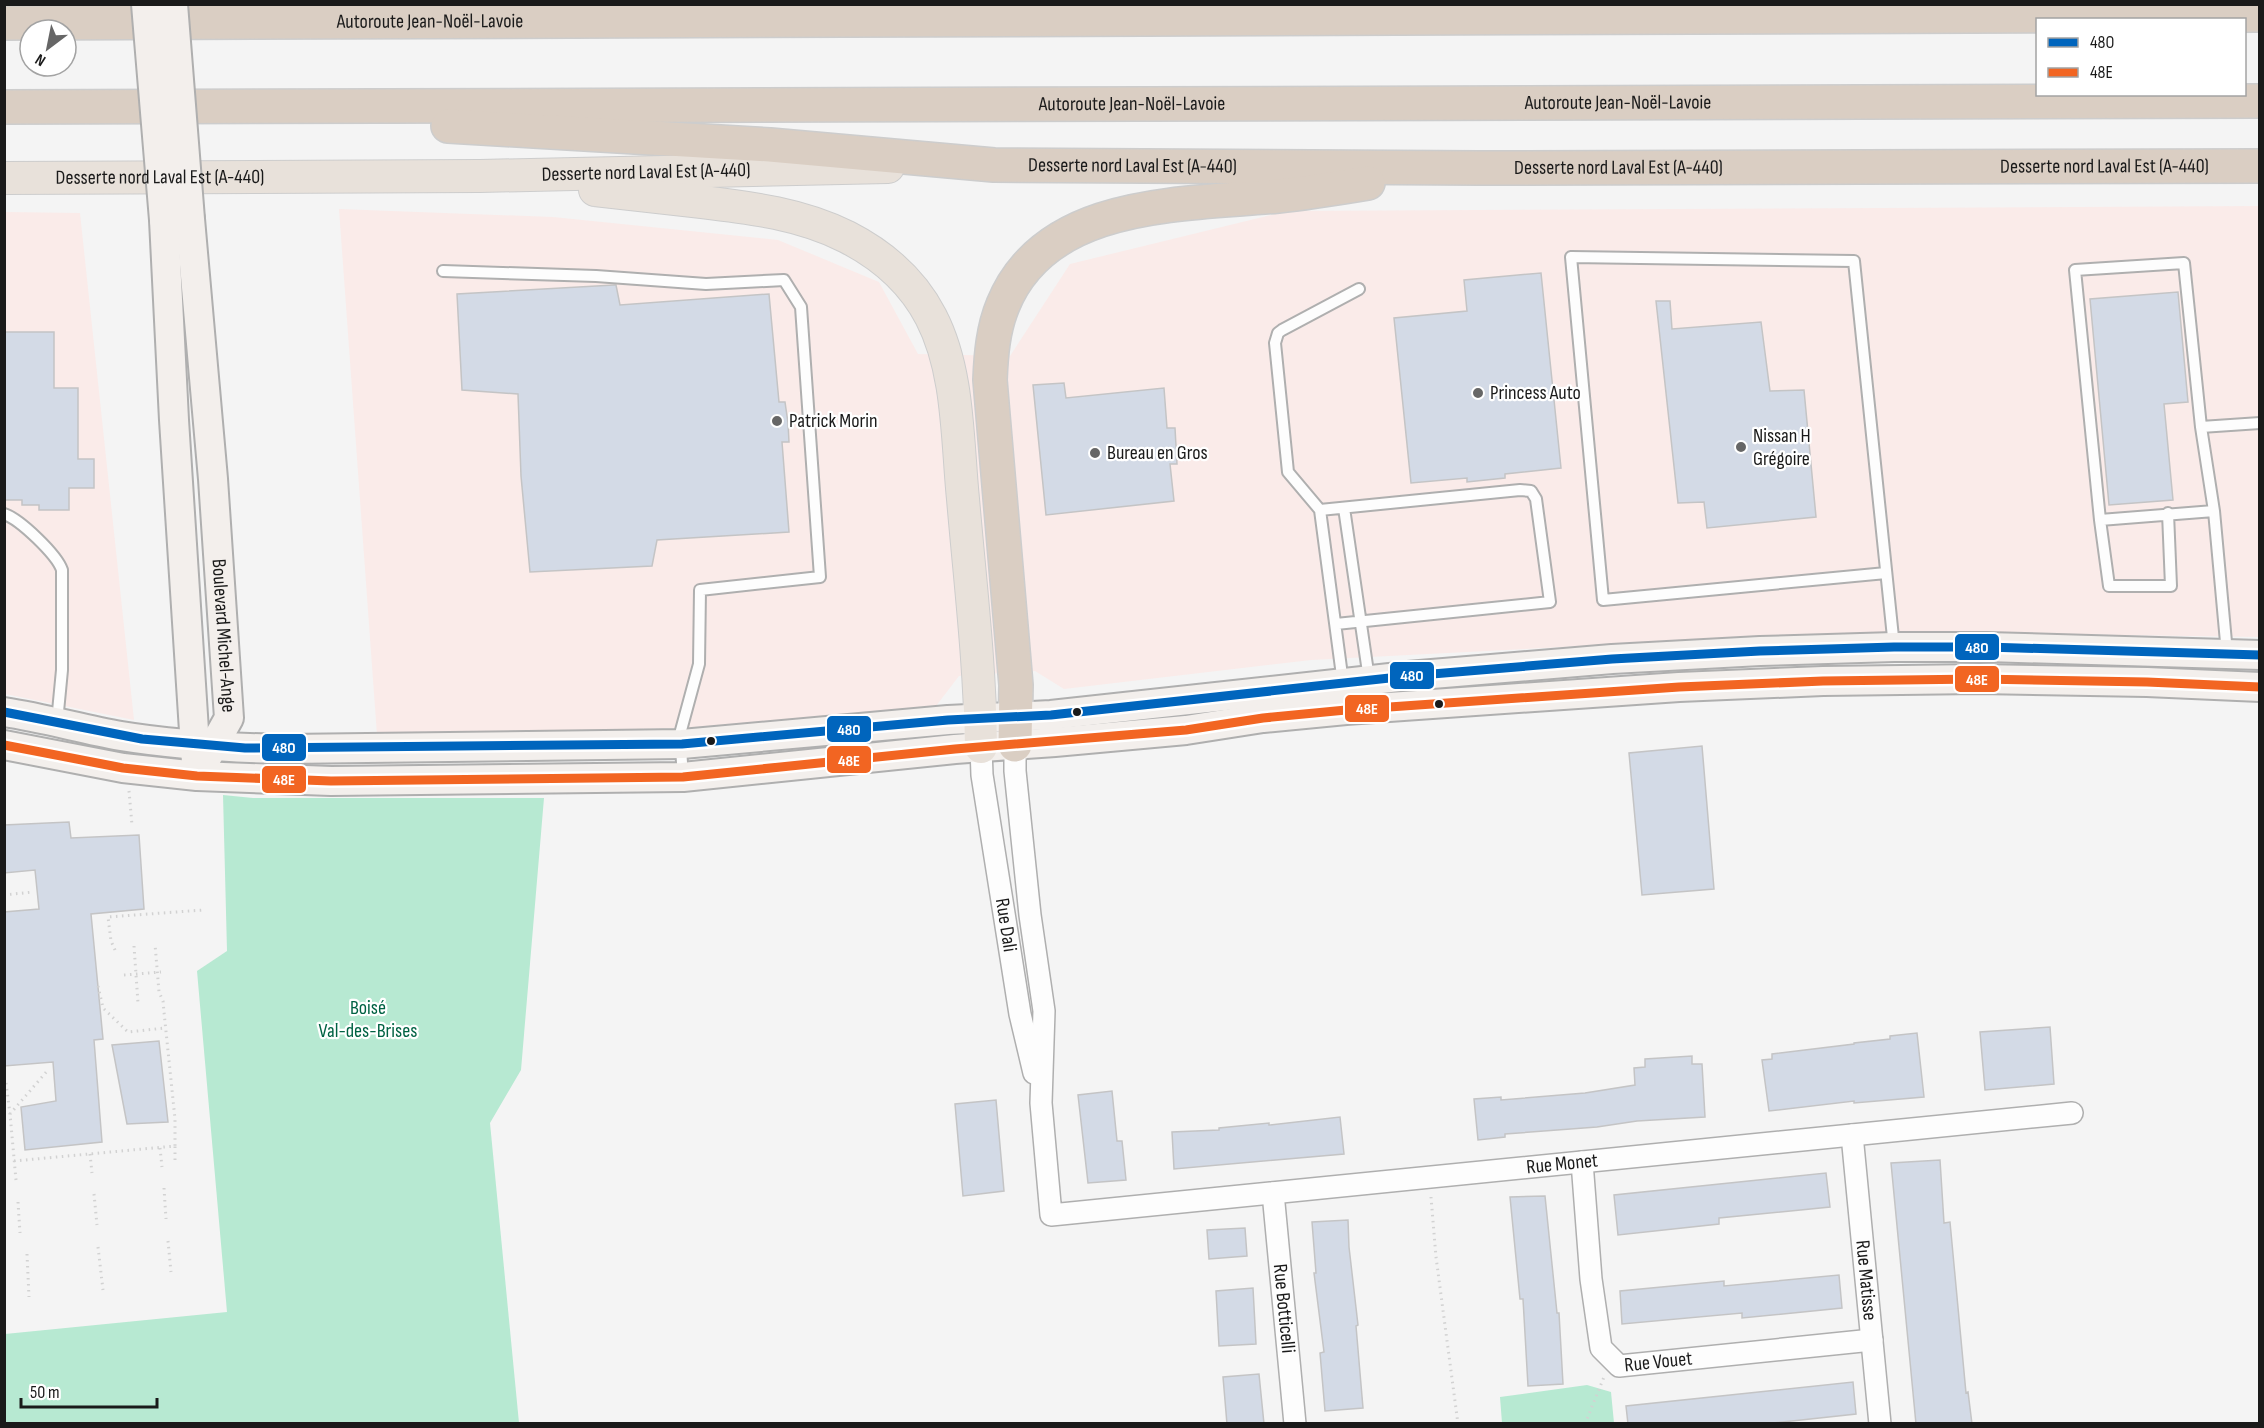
<svg xmlns="http://www.w3.org/2000/svg" width="2264" height="1428" viewBox="0 0 2264 1428" font-family="'Sofia Sans Condensed',sans-serif">
<style>
.commercial{fill:#faebe9}
.green{fill:#b7e9d2}
.building{fill:#d3dae6;stroke:#c4c4c5;stroke-width:1.5}
.lines{fill:none;stroke-linecap:round;stroke-linejoin:round}
.lane-casing{stroke:#afafaf;stroke-width:14}
.street-casing{stroke:#afafaf;stroke-width:24}
.secondary-casing{stroke:#afafaf;stroke-width:32}
.primary-casing{stroke:#cdcdcd;stroke-width:34}
.highway-casing{stroke:#cdcdcd;stroke-width:36}
.path{stroke:#d2d2d2;stroke-width:3;stroke-dasharray:1.5 4.5;stroke-linecap:butt}
.lane{stroke:#fdfdfd;stroke-width:10}
.street{stroke:#fdfdfd;stroke-width:21}
.secondary{stroke:#f3efec;stroke-width:28}
.primary{stroke:#e8e1da;stroke-width:32}
.highway{stroke:#dacec3;stroke-width:33}
.secondary-bridge-casing{stroke:#afafaf;stroke-width:32;stroke-linecap:butt}
.secondary-bridge{stroke:#f3efec;stroke-width:28}
.bus-1-casing{stroke:#fff;stroke-width:14}
.bus-2-casing{stroke:#fff;stroke-width:14}
.bus-1{stroke:#0065bd;stroke-width:9}
.bus-2{stroke:#f26522;stroke-width:9}
.poi-dot{fill:#666;stroke:#fff;stroke-width:2}
.bus-dot{fill:#1a1a1a;stroke:#fff;stroke-width:2}
.labels{text-anchor:middle;dominant-baseline:central;stroke-width:4.5;stroke-linejoin:round;paint-order:stroke}
.street-label{font-size:20px;fill:#1a1a1a;stroke:#fff}
.poi-label{font-size:20px;fill:#1a1a1a;stroke:#fff;text-anchor:start}
.park-label{font-size:20px;fill:#006243;stroke:#fff}
.line-badge{stroke:#fff;stroke-width:2}
.badge-label{font-size:16px;text-anchor:middle;font-weight:bold;fill:#fff}
</style>
<rect width="100%" height="100%" fill="#f4f4f4"/>
<path class="commercial" d="M 2259,206 L 2259,637 L 1922,632 L 1582,646 L 1311,660 L 1064,689 L 1035,671 L 959,676 L 936,706 L 729,727 L 377,735 L 339,209 L 553,217 L 778,240 L 879,282 L 918,354 L 1010,356 L 1070,264 L 1287,211 Z
M 5,212 L 80,213 L 134,720 L 5,694 Z"/>
<path class="green" d="M 223,795 L 253,798 L 544,798 L 521,1070 L 490,1123 L 519,1423 L 5,1423 L 5,1334 L 227,1312 L 197,971 L 227,951 Z
M 1587,1385 L 1611,1392 L 1614,1423 L 1502,1423 L 1500,1397 Z"/>
<path class="building" d="M 1541,273 L 1561,468 L 1505,474 L 1505,478 L 1467,482 L 1467,478 L 1411,483 L 1394,318 L 1467,311 L 1464,280 Z
M 614,285 L 616,285 L 620,305 L 769,294 L 779,402 L 785,402 L 788,423 L 789,442 L 782,442 L 789,532 L 657,540 L 652,566 L 530,572 L 521,476 L 518,394 L 462,390 L 457,294 Z
M 2178,292 L 2188,402 L 2164,404 L 2173,500 L 2109,505 L 2090,299 Z
M 1656,301 L 1670,301 L 1672,329 L 1761,322 L 1770,391 L 1804,390 L 1816,517 L 1707,528 L 1704,502 L 1678,503 Z
M 4,332 L 54,332 L 54,388 L 78,388 L 78,459 L 94,459 L 94,488 L 69,488 L 69,510 L 39,510 L 39,505 L 22,505 L 22,500 L 4,500 Z
M 1064,383 L 1066,398 L 1164,388 L 1167,428 L 1175,428 L 1177,464 L 1170,464 L 1174,501 L 1046,515 L 1033,385 Z
M 1702,746 L 1714,889 L 1642,895 L 1629,753 Z
M 69,822 L 71,838 L 139,835 L 144,909 L 91,914 L 103,1039 L 94,1040 L 102,1142 L 25,1150 L 21,1107 L 56,1101 L 53,1062 L 4,1066 L 4,912 L 39,909 L 35,870 L 4,873 L 4,825 Z
M 2050,1027 L 2054,1084 L 1985,1090 L 1980,1032 Z
M 1917,1033 L 1924,1097 L 1854,1103 L 1854,1101 L 1769,1111 L 1762,1060 L 1772,1059 L 1772,1054 L 1854,1044 L 1854,1043 L 1890,1039 L 1890,1036 Z
M 159,1041 L 168,1122 L 127,1124 L 112,1045 Z
M 1692,1056 L 1692,1064 L 1702,1064 L 1705,1117 L 1637,1121 L 1597,1127 L 1505,1134 L 1505,1137 L 1478,1140 L 1474,1099 L 1501,1097 L 1501,1100 L 1585,1093 L 1635,1085 L 1634,1068 L 1645,1067 L 1645,1059 Z
M 1112,1091 L 1117,1141 L 1122,1141 L 1126,1180 L 1088,1183 L 1078,1095 Z
M 996,1100 L 1004,1191 L 963,1196 L 955,1104 Z
M 1340,1117 L 1344,1154 L 1174,1169 L 1172,1132 L 1219,1130 L 1219,1128 L 1269,1123 L 1269,1125 Z
M 1940,1160 L 1944,1223 L 1950,1222 L 1966,1393 L 1968,1392 L 1972,1424 L 1916,1424 L 1891,1163 Z
M 1826,1173 L 1830,1207 L 1719,1218 L 1719,1224 L 1618,1235 L 1614,1195 Z
M 1545,1196 L 1557,1313 L 1559,1313 L 1563,1384 L 1528,1386 L 1523,1299 L 1520,1299 L 1510,1197 Z
M 1348,1220 L 1349,1247 L 1358,1325 L 1356,1326 L 1363,1408 L 1325,1411 L 1320,1353 L 1324,1352 L 1314,1273 L 1316,1273 L 1312,1222 Z
M 1245,1228 L 1247,1256 L 1209,1259 L 1207,1230 Z
M 1839,1275 L 1842,1308 L 1742,1318 L 1742,1313 L 1622,1324 L 1620,1291 L 1724,1281 L 1724,1286 Z
M 1253,1288 L 1256,1344 L 1219,1346 L 1216,1291 Z
M 1259,1374 L 1264,1424 L 1227,1424 L 1223,1377 Z
M 1853,1382 L 1856,1414 L 1763,1424 L 1628,1424 L 1626,1406 Z"/>
<g class="lines">
<g class="lane-casing">
<path id="lane" d="M 443,271 L 596,276 L 706,284 L 784,280 L 801,307 L 820,577 L 700,590 L 699,664 L 680,734 L 683,777
M 2201,427 L 2184,263 L 2075,270 L 2100,520 L 2214,511
M 1344,508 L 1369,679
M 1320,510 L 1520,490 L 1531,491 L 1536,499 L 1550,602 L 1336,624
M 4,514 C 20,519 57,555 62,570 L 62,670 L 57,722
M 2100,520 L 2109,586 L 2171,586 L 2168,513
M 1886,573 L 1603,600 L 1571,257 L 1854,261 L 1894,647
M 2227,653 L 2214,511 L 2201,427 L 2260,423
M 1343,683 L 1320,510 L 1288,472 L 1275,343 L 1278,333 L 1282,330 L 1359,289"/>
</g>
<g class="street-casing">
<g id="street">
<path id="s1" d="M 1015,745 L 1015,771 L 1030,915 L 1044,1011 L 1041,1103 L 1051,1215 L 2072,1113"/>
<path id="s2" d="M 981,747 L 982,775 L 1020,1014 L 1034,1073"/>
<path id="s3" d="M 1852,1135 L 1880,1424"/>
<path id="s4" d="M 1582,1162 L 1591,1279 L 1601,1348 L 1619,1366 L 1872,1340"/>
<path id="s5" d="M 1273,1193 L 1295,1424"/>
</g>
</g>
<g class="secondary-casing">
<g id="secondary">
<path id="s6" d="M 190,219 L 213,479 L 229,718 L 205,761"/>
<path d="M 164,220 L 174,420 L 196,762"/>
<path d="M 4,712 C 44,718 82,729 121,736 C 176,745 231,748 286,749 L 682,744 L 948,720 L 1051,715 L 1408,676 L 1612,659 L 1760,651 L 1894,647 L 1987,647 L 2260,655"/>
<path d="M 4,745 L 123,768 L 197,776 L 331,781 L 683,777 L 955,749 L 1055,742 L 1186,730 L 1263,718 L 1346,710 L 1679,687 L 1823,681 L 1979,679 L 2147,682 L 2260,687"/>
</g>
</g>
<g class="primary-casing">
<g id="primary">
<path id="s7" d="M 4,178 L 480,176 L 888,167"/>
<path d="M 595,190 C 631,194 667,198 702,202 C 752,208 802,214 847,237 C 882,255 913,282 931,317 C 959,371 957,439 963,499 C 970,581 980,664 981,747"/>
</g>
</g>
<g class="highway-casing">
<g id="highway">
<path id="s8" d="M 4,23 L 2260,15"/>
<path id="s9" d="M 4,107 L 2260,101"/>
<path id="s10" d="M 448,126 L 770,145 L 994,165 L 1478,168 L 2260,166"/>
<path d="M 1015,745 L 1016,685 L 990,380 C 991,355 993,329 1003,305 C 1046,199 1184,205 1278,196 C 1308,193 1338,188 1368,183"/>
</g>
</g>
<path class="path" d="M 129,791 L 132,825
M 4,895 L 33,892
M 134,946 L 138,1003
M 115,950 L 111,941 L 108,917 L 203,910
M 124,975 L 161,972
M 98,986 L 103,1008 L 128,1032 L 165,1028
M 6,1083 L 10,1114
M 160,1148 L 162,1167
M 90,1154 L 92,1173
M 175,1160 L 175,1146
M 14,1161 L 175,1146 L 175,1119 L 164,1012 L 163,1001 L 159,992 L 155,944
M 16,1180 L 10,1114 L 48,1070
M 164,1188 L 166,1219
M 94,1194 L 97,1225
M 1431,1197 L 1436,1257 L 1458,1424
M 18,1202 L 20,1233
M 168,1241 L 171,1272
M 98,1247 L 103,1290
M 27,1254 L 29,1297
M 1585,1424 L 1604,1377"/>
<use href="#lane" class="lane"/>
<use href="#street" class="street"/>
<use href="#secondary" class="secondary"/>
<use href="#primary" class="primary"/>
<use href="#highway" class="highway"/>
<g class="secondary-bridge-casing">
<path id="secondary-bridge" d="M 146,4 L 164,220
M 173,4 L 190,219"/>
</g>
<use href="#secondary-bridge" class="secondary-bridge"/>
<g class="bus-1-casing">
<path id="bus-1" d="M 4,712 L 142,739 L 245,748 L 682,744 L 948,720 L 1051,715 L 1408,676 L 1612,659 L 1760,651 L 1894,647 L 1987,647 L 2260,655"/>
</g>
<g class="bus-2-casing">
<path id="bus-2" d="M 4,745 L 123,768 L 197,776 L 331,781 L 683,777 L 955,749 L 1186,730 L 1263,718 L 1346,710 L 1679,687 L 1823,681 L 1979,679 L 2147,682 L 2260,687"/>
</g>
<use href="#bus-1" class="bus-1"/>
<use href="#bus-2" class="bus-2"/>
</g>
<g class="poi-dot">
<circle cx="1478" cy="393" r="6"/>
<circle cx="777" cy="421" r="6"/>
<circle cx="1741" cy="447" r="6"/>
<circle cx="1095" cy="453" r="6"/>
</g>
<g class="bus-dot">
<circle cx="1439" cy="704" r="5"/>
<circle cx="1077" cy="712" r="5"/>
<circle cx="711" cy="741" r="5"/>
</g>
<g class="labels">
<g class="street-label">
<text stroke="none"><textPath href="#s8" startOffset="426">Autoroute Jean-Noël-Lavoie</textPath></text>
<text stroke="none"><textPath href="#s9" startOffset="1614">Autoroute Jean-Noël-Lavoie</textPath></text>
<text stroke="none"><textPath href="#s9" startOffset="1128">Autoroute Jean-Noël-Lavoie</textPath></text>
<text stroke="none"><textPath href="#s10" startOffset="686">Desserte nord Laval Est (A-440)</textPath></text>
<text stroke="none"><textPath href="#s10" startOffset="1658">Desserte nord Laval Est (A-440)</textPath></text>
<text stroke="none"><textPath href="#s10" startOffset="1172">Desserte nord Laval Est (A-440)</textPath></text>
<text stroke="none"><textPath href="#s7" startOffset="642">Desserte nord Laval Est (A-440)</textPath></text>
<text stroke="none"><textPath href="#s7" startOffset="156">Desserte nord Laval Est (A-440)</textPath></text>
<text stroke="none"><textPath href="#s6" startOffset="418">Boulevard Michel-Ange</textPath></text>
<text stroke="none"><textPath href="#s2" startOffset="180">Rue Dali</textPath></text>
<text stroke="none"><textPath href="#s1" startOffset="986">Rue Monet</textPath></text>
<text stroke="none"><textPath href="#s3" startOffset="146">Rue Matisse</textPath></text>
<text stroke="none"><textPath href="#s5" startOffset="116">Rue Botticelli</textPath></text>
<text stroke="none"><textPath href="#s4" startOffset="252">Rue Vouet</textPath></text>
</g>
<g class="poi-label">
<text x="1490" y="393">Princess Auto</text>
<text x="789" y="421">Patrick Morin</text>
<text x="1753" y="436">Nissan H<tspan x="1753" dy="23">Grégoire</tspan></text>
<text x="1107" y="453">Bureau en Gros</text>
</g>
<g class="park-label">
<text x="368" y="1008">Boisé<tspan x="368" dy="23">Val-des-Brises</tspan></text>
</g>
</g>
<g class="line-badge">
<rect x="1954" y="633" width="46" height="28" rx="6" fill="#0065bd"/>
<rect x="1389" y="661" width="46" height="29" rx="6" fill="#0065bd"/>
<rect x="1954" y="665" width="46" height="28" rx="6" fill="#f26522"/>
<rect x="1344" y="694" width="46" height="29" rx="6" fill="#f26522"/>
<rect x="826" y="715" width="46" height="28" rx="6" fill="#0065bd"/>
<rect x="261" y="733" width="46" height="29" rx="6" fill="#0065bd"/>
<rect x="826" y="745" width="46" height="29" rx="6" fill="#f26522"/>
<rect x="261" y="765" width="46" height="29" rx="6" fill="#f26522"/>
</g>
<g class="badge-label">
<text x="1977" y="653">48O</text>
<text x="1412" y="681">48O</text>
<text x="1977" y="685">48E</text>
<text x="1367" y="714">48E</text>
<text x="849" y="735">48O</text>
<text x="284" y="753">48O</text>
<text x="849" y="766">48E</text>
<text x="284" y="785">48E</text>
</g>
<rect width="2264" height="1428" fill="none" stroke="#1a1a1a" stroke-width="12"/>
<rect x="2036" y="18" width="210" height="78" fill="#ffffff" stroke="#a3a3a3" stroke-width="1.5"/>
<rect x="2048" y="38" width="30" height="9" fill="#0065bd" stroke="#a3a3a3" stroke-width="1.5"/>
<text x="2090" y="48" font-size="18" fill="#1a1a1a">48O</text>
<rect x="2048" y="68" width="30" height="9" fill="#f26522" stroke="#a3a3a3" stroke-width="1.5"/>
<text x="2090" y="78" font-size="18" fill="#1a1a1a">48E</text>
<g transform="translate(48 48) rotate(212)"><circle r="28" fill="#ffffff" stroke="#a3a3a3" stroke-width="1.5"/>
<path d="M0-4.5L10 22L0 15L-10 22Z" fill="#666666"/>
<text y="-9" font-size="16" font-weight="bold" text-anchor="middle" fill="#1a1a1a">N</text>
</g>
<path d="M21 1398v9h136v-9" fill="none" stroke="#1a1a1a" stroke-width="3"/>
<text x="30" y="1398" font-size="18" fill="#1a1a1a" stroke="#ffffff" stroke-width="4.5" paint-order="stroke">50 m</text>
</svg>
